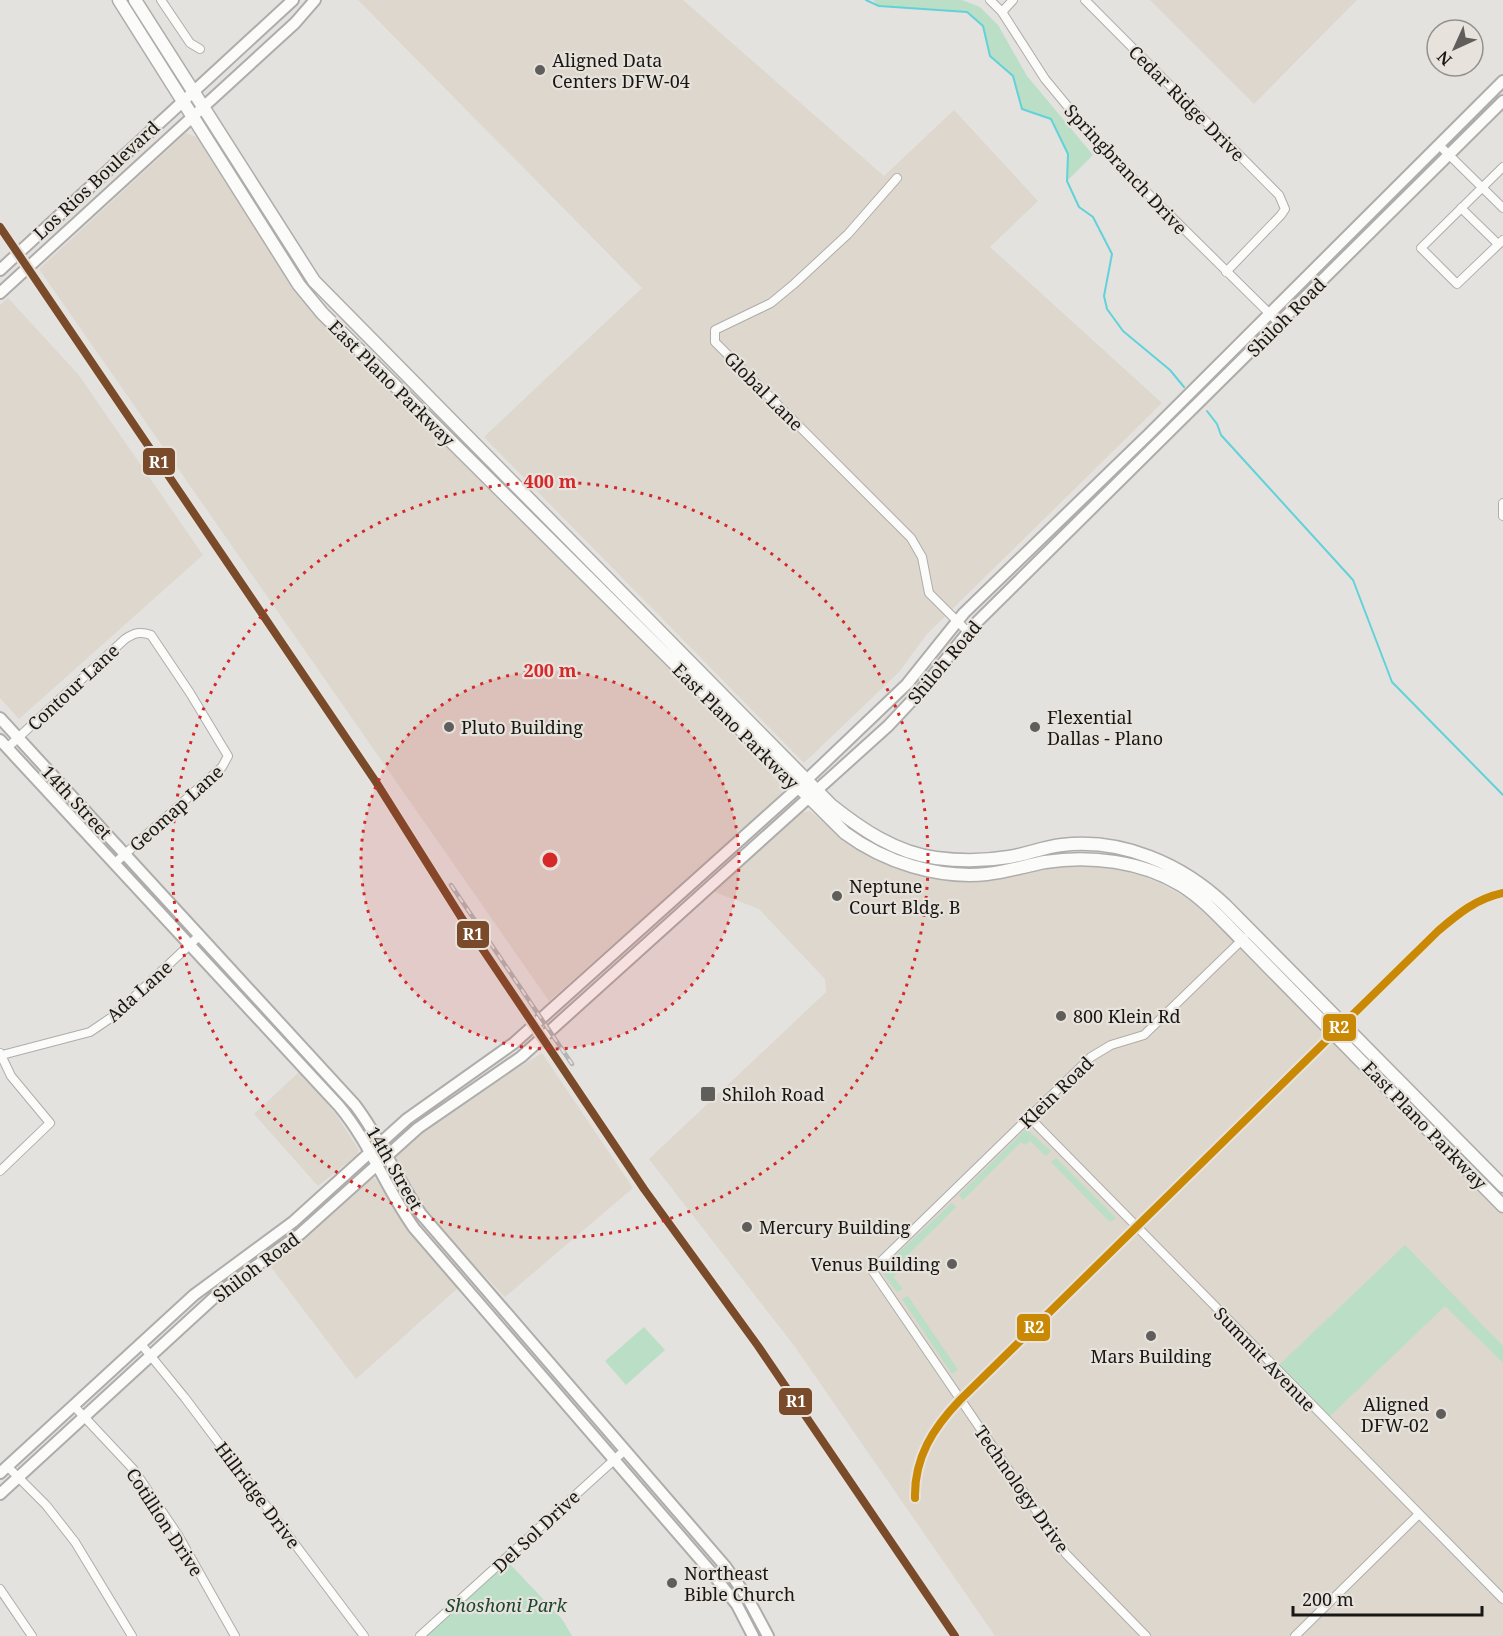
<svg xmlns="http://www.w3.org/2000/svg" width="1503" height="1636" viewBox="0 0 1503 1636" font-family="'Noto Serif',serif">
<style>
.built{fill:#ddd7ce}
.green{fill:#badec6}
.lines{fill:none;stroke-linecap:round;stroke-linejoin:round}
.stream{stroke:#61d2d9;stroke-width:2}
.minor-casing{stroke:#afadab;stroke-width:10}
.secondary-casing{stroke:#afadab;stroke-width:14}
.primary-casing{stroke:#afadab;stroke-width:15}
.minor{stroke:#fbfbfa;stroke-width:8}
.secondary{stroke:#fbfbfa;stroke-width:10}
.primary{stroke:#fbfbfa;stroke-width:12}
.rail-casing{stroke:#b4b4b4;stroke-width:4.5}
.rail{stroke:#e7e3dc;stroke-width:2;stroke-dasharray:7;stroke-linecap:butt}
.rail-1-casing{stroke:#e7e3dc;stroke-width:12}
.rail-2-casing{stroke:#e7e3dc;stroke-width:12}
.rail-1{stroke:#7a4b2a;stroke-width:8}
.rail-2{stroke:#ca8904;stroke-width:8}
.ring{fill:none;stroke:#d62828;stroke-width:3;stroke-dasharray:3 6}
.poi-dot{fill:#5f5e5b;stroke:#e7e3dc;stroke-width:2}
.labels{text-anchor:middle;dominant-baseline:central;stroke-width:4.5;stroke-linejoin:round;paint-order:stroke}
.poi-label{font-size:18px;fill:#181714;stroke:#e7e3dc;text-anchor:start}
.street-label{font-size:18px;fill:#181714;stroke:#e7e3dc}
.park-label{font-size:18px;font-style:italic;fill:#1c462f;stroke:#e7e3dc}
.centre{fill:#d62828;stroke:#e7e3dc;stroke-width:3}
.ring-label{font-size:18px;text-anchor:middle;font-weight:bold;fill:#d62828;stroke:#e7e3dc;stroke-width:4.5;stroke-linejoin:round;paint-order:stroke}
.line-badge{stroke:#e7e3dc;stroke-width:2}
.badge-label{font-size:16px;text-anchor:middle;font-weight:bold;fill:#fff}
</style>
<rect width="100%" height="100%" fill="#e4e2df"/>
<path class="built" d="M 358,0 L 683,0 L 884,176 L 954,110 L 1038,201 L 990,247 L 1162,403 L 927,634 L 899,672 L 804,763 L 484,437 L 642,288 Z
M 1150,0 L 1357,0 L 1254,104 Z
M 186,133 L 199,138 L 333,329 L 724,721 L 742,745 L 778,781 L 782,792 L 775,801 L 549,1001 L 39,269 Z
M 8,298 L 78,374 L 203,555 L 19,719 L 0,698 L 0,305 Z
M 810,811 L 839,835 L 938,877 L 1087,865 L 1135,873 L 1162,884 L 1188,899 L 1211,917 L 1503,1214 L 1503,1636 L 995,1636 L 795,1347 L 649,1159 L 826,992 L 825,979 L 759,909 L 712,891 L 795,819 L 802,812 Z
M 542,1053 L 633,1188 L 505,1297 L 443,1232 L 418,1200 L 395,1156 L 416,1136 L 451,1110 Z
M 300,1071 L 337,1116 L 359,1150 L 357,1155 L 318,1186 L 254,1114 Z
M 375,1178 L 401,1218 L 459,1287 L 356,1379 L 271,1267 L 368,1180 Z"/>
<path class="green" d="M 873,0 L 962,0 L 980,7 L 998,25 L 1027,76 L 1093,155 L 1067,181 L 1068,154 L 1052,119 L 1022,109 L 1013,76 L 990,56 L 983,26 L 967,12 L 879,6 Z
M 1026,1129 L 1051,1151 L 1046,1156 L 1030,1141 L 1025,1145 L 1021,1142 L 963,1200 L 959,1195 Z
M 1056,1158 L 1116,1218 L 1110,1222 L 1051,1162 Z
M 952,1203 L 956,1207 L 894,1269 L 898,1273 L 893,1277 L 903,1289 L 897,1292 L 883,1273 L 883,1267 Z
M 1405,1245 L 1503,1346 L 1503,1363 L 1445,1306 L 1327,1419 L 1277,1367 Z
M 908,1296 L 958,1370 L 952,1374 L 902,1299 Z
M 644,1327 L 665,1350 L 626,1385 L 605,1361 Z
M 507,1561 L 562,1619 L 572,1636 L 425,1636 Z"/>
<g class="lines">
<path class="stream" d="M 866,0 L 879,6 L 967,12 L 983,26 L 990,56 L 1013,76 L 1022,109 L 1051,119 L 1068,154 L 1067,181 L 1079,207 L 1093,217 L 1112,254 L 1104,296 L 1107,309 L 1123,331 L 1170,370 L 1184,387
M 1207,411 L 1217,424 L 1221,435 L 1353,580 L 1392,682 L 1503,795"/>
<g class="minor-casing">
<path id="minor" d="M 161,0 L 190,43 L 200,49
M 990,0 L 1002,12 L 1045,79 L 1102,148 L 1279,323
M 1085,0 L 1279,195 L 1285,209 L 1281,215 L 1226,272
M 1002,12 L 1013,0
M 1439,145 L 1503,208
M 1503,167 L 1421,248 L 1457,284 L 1503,240
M 897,178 L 848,234 L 794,284 L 771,303 L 715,330 L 715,342 L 911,538 L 922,557 L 929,593 L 968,632
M 1461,208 L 1498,244
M 1503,503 L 1503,516
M 7,748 L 125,639 C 134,633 140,631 151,635 L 190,693 L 228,756 L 222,767 L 115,863
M 0,1053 L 11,1076 L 50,1123 L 0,1171
M 2,1055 L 90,1032 L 115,1015 L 200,935
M 1030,1118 L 1503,1599
M 141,1344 L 185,1398 L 364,1636
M 73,1405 L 134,1470 L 178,1535 L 235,1636
M 7,1466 L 46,1505 L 75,1542 L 132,1636
M 0,1589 L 32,1636
M 420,1636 L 625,1450
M 1146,1636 L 1066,1554 L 872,1270 L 1091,1057 L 1111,1045 L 1144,1035 L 1244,938
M 1295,1636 L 1419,1514"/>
</g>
<g class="secondary-casing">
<path id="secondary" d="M 0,270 L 293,0
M 0,293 L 295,23 L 315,0
M 0,718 L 355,1105 C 381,1139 397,1179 421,1214 L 725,1566 L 747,1597 L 768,1636
M 0,740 L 339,1106 C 370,1143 386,1189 414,1228 L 712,1573 L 737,1605 L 753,1636
M 0,1473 L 194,1295 L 293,1222 L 407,1119 L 514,1043 L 798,788 L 907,684 L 964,613 L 1148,435 L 1503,81
M 0,1494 L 219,1293 L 300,1234 L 418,1128 L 521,1057 L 888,726 L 918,694 L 973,626 L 1503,101"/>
</g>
<g class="primary-casing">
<path id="primary" d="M 119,0 L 299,285 L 322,313 L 845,833 C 884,862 938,879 987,874 C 1006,872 1025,866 1045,862 C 1090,855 1141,861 1181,885 C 1204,899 1223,921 1242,940 L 1503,1206
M 135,0 L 314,281 L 831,805 C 861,829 896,853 936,858 C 959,861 985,861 1009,857 C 1027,854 1044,847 1062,845 C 1122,838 1182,864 1225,905 L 1503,1186"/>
</g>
<use href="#minor" class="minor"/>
<use href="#secondary" class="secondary"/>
<use href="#primary" class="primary"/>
<g class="rail-casing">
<path id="rail" d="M 0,227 L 376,782 L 461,917 L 614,1144
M 451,885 L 572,1064
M 915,1498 C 914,1458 933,1428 960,1400 L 1438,931 C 1459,913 1476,899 1503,893"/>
</g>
<use href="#rail" class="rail"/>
<g class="rail-1-casing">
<path id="rail-1" d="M 0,227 L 376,782 L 461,917 L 644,1189 L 758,1346 L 955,1636"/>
</g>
<g class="rail-2-casing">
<path id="rail-2" d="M 915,1498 C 914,1458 933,1428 960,1400 L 1438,931 C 1459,913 1476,899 1503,893"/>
</g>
<use href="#rail-1" class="rail-1"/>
<use href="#rail-2" class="rail-2"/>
</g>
<circle cx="550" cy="860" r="189" fill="#d62828" fill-opacity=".12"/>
<g class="ring">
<circle cx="550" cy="860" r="189"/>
<circle cx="550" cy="860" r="378"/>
</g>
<g class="poi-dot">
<circle cx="540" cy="70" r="6"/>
<circle cx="449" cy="727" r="6"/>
<circle cx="1035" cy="727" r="6"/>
<circle cx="837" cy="896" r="6"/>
<circle cx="1061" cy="1016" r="6"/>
<rect x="700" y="1086" width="16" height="16" rx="3"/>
<circle cx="747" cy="1227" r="6"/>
<circle cx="952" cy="1264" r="6"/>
<circle cx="1151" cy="1336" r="6"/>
<circle cx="1441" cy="1414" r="6"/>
<circle cx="672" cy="1583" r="6"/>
</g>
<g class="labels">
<g class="poi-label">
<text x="552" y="60">Aligned Data<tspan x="552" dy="21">Centers DFW-04</tspan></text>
<text x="1047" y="717">Flexential<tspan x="1047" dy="21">Dallas - Plano</tspan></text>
<text x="461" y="727">Pluto Building</text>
<text x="849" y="886">Neptune<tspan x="849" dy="21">Court Bldg. B</tspan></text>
<text x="1073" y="1016">800 Klein Rd</text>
<text x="722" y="1094">Shiloh Road</text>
<text x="759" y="1227">Mercury Building</text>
<text x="940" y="1264" text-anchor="end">Venus Building</text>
<text x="1151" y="1356" text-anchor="middle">Mars Building</text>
<text x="1429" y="1404" text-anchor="end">Aligned<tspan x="1429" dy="21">DFW-02</tspan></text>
<text x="684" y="1573">Northeast<tspan x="684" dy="21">Bible Church</tspan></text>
</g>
<g class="street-label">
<text transform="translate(1187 103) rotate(45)">Cedar Ridge Drive</text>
<text transform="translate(1126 169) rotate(47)">Springbranch Drive</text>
<text transform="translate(96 180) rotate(-43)">Los Rios Boulevard</text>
<text transform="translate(1286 317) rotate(-45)">Shiloh Road</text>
<text transform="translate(392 383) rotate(45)">East Plano Parkway</text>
<text transform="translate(764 391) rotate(45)">Global Lane</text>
<text transform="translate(944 662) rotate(-50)">Shiloh Road</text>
<text transform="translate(73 687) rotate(-43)">Contour Lane</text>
<text transform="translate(736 726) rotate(45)">East Plano Parkway</text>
<text transform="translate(77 802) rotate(47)">14th Street</text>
<text transform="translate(176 808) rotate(-42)">Geomap Lane</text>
<text transform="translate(139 991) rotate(-42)">Ada Lane</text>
<text transform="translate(1056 1092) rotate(-44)">Klein Road</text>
<text transform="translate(1425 1125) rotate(46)">East Plano Parkway</text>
<text transform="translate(395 1168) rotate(60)">14th Street</text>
<text transform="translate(256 1267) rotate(-37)">Shiloh Road</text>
<text transform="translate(1265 1359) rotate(46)">Summit Avenue</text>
<text transform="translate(1022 1489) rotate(55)">Technology Drive</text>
<text transform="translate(258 1495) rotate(53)">Hillridge Drive</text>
<text transform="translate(165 1522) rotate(57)">Cotillion Drive</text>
<text transform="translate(536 1531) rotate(-43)">Del Sol Drive</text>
</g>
<g class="park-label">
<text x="506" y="1605">Shoshoni Park</text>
</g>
</g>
<circle cx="550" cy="860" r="9" class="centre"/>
<g class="ring-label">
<text x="550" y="488">400 m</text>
<text x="550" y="677">200 m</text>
</g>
<g class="line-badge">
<rect x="142" y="447" width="34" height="29" rx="6" fill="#7a4b2a"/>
<rect x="456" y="920" width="34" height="29" rx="6" fill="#7a4b2a"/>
<rect x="1322" y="1013" width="35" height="29" rx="6" fill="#ca8904"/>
<rect x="1016" y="1313" width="35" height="29" rx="6" fill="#ca8904"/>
<rect x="778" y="1387" width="35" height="29" rx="6" fill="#7a4b2a"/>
</g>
<g class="badge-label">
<text x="159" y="468">R1</text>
<text x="473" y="940">R1</text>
<text x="1339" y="1033">R2</text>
<text x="1034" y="1333">R2</text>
<text x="796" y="1407">R1</text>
</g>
<g transform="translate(1455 48) rotate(225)"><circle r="28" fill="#e7e3dc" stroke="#94918c" stroke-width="1.5"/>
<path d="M0-4.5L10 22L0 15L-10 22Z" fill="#5f5e5b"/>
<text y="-9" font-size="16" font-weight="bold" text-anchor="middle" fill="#181714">N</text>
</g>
<path d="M1293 1606v9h189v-9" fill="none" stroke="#181714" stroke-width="3"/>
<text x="1302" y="1606" font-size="18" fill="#181714" stroke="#e7e3dc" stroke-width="4.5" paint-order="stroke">200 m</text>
</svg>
